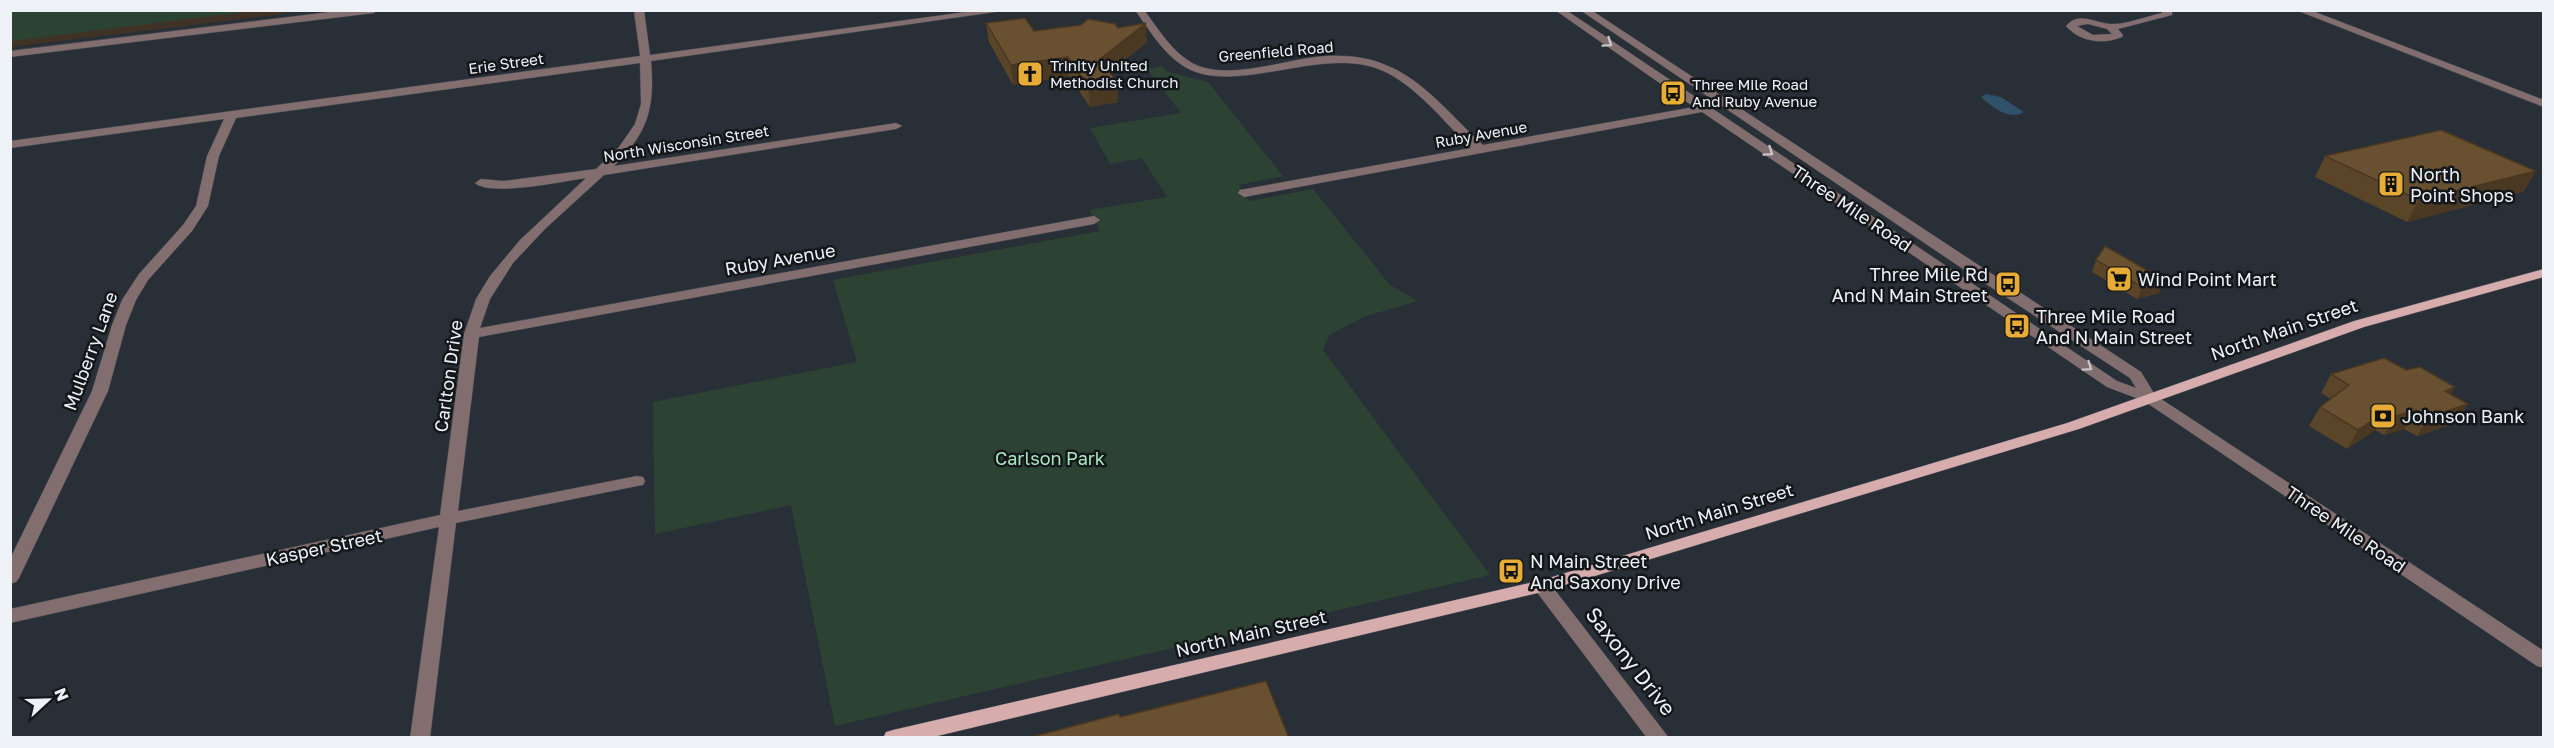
<svg xmlns="http://www.w3.org/2000/svg" width="2554" height="748" viewBox="0 0 2554 748" font-family="'Golos Text',sans-serif">
<style>
.education{fill:#403325}
.green{fill:#2c4334}
.water{fill:#2f516a}
.lines{fill:none;stroke-linecap:round;stroke-linejoin:round}
.minor-casing{stroke:#444a51;stroke-width:1}
.major-casing{stroke:#444a51;stroke-width:1}
.minor{fill:#826e6e;fill-rule:evenodd}
.major{fill:#d6acad;fill-rule:evenodd}
.wall{fill:#5a4529}
.shaded-wall{fill:#4a3822}
.building{fill:#695030;stroke:#4a3822;stroke-width:1.5}
.oneway{stroke:#c8c4c7}
.labels{text-anchor:middle;dominant-baseline:central;stroke-width:5;stroke-linejoin:round;paint-order:stroke}
.far-street-label{font-size:15px;fill:#eef2f7;stroke:#14171a}
.far-poi-label{font-size:15px;fill:#eef2f7;stroke:#14171a;text-anchor:start}
.poi-label{font-size:18px;fill:#eef2f7;stroke:#14171a;text-anchor:start}
.street-label{font-size:18px;fill:#eef2f7;stroke:#14171a}
.park-label{font-size:18px;fill:#a8e8bd;stroke:#14171a}
.near-street-label{font-size:21px;fill:#eef2f7;stroke:#14171a}
</style>
<rect width="100%" height="100%" fill="#282f36"/>
<path class="education" d="M 10,11 L 285,11 L 283,14 L 11,47 Z"/>
<path class="green" d="M 10,11 L 11,10 L 254,11 L 11,41 Z
M 1162,66 L 1168,72 L 1208,82 L 1283,176 L 1239,185 L 1249,201 L 1313,189 L 1390,285 L 1418,301 L 1366,316 L 1329,335 L 1323,350 L 1490,575 L 835,726 L 791,505 L 655,534 L 653,402 L 857,362 L 833,280 L 1100,231 L 1090,210 L 1167,197 L 1142,158 L 1110,164 L 1090,128 L 1181,113 L 1147,69 Z"/>
<path class="water" d="M 1986,94 L 2001,97 L 2024,112 C 2009,121 1992,107 1981,97 Z"/>
<g class="lines">
<g class="minor-casing">
<path id="minor" d="M 346,10 L 378,10 L 374,13 L 10,57 L 10,51 Z
M 634,10 L 644,10 L 650,55 L 980,10 L 1009,10 L 651,61 C 655,108 648,133 614,166 L 896,123 L 902,126 L 896,129 L 604,175 L 545,229 L 513,263 L 490,299 L 480,328 L 1094,216 L 1100,220 L 1094,224 L 479,337 L 458,511 L 637,476 L 643,477 L 645,481 L 643,485 L 637,486 L 456,523 L 430,738 L 410,738 L 439,527 L 10,623 L 10,609 L 440,515 L 464,334 L 476,299 L 490,276 L 520,240 L 586,178 C 565,181 490,197 475,183 L 481,179 L 504,181 L 596,169 L 619,147 L 635,124 L 641,104 L 640,63 L 236,118 L 219,156 L 208,206 L 192,231 L 148,280 L 136,300 L 126,325 L 108,391 L 19,578 L 16,582 L 10,584 L 10,559 L 92,391 L 112,325 L 122,300 L 139,274 L 183,225 L 196,206 L 207,156 L 224,119 L 10,148 L 10,141 L 640,56 Z
M 1135,10 L 1144,10 C 1157,27 1169,47 1186,59 C 1219,84 1279,61 1316,57 C 1339,54 1367,56 1388,66 C 1425,81 1454,119 1483,145 L 1694,107 L 1555,10 L 1566,10 L 1706,104 L 1714,105 L 1716,107 L 1713,109 L 2117,381 L 2136,388 L 2130,378 L 1963,269 L 1580,10 L 1591,10 L 2141,372 L 2155,395 L 2544,651 L 2544,668 L 2537,666 L 2144,401 L 2107,387 L 1702,112 L 1244,197 L 1238,193 L 1240,190 L 1471,148 C 1444,122 1416,85 1381,70 C 1319,44 1229,101 1179,63 C 1161,50 1148,28 1135,10 Z
M 2162,10 L 2172,10 L 2172,15 L 2118,29 L 2123,35 L 2122,37 C 2103,45 2080,42 2066,26 C 2079,11 2095,23 2110,24 C 2126,25 2147,16 2162,13 ZM 2088,24 L 2107,29 L 2112,34 L 2093,35 L 2077,26 Z
M 2296,10 L 2310,10 L 2544,100 L 2544,107 Z
M 1542,580 L 1548,581 L 1669,738 L 1647,738 L 1536,591 L 1533,586 L 1536,581 Z"/>
</g>
<g class="major-casing">
<path id="major" d="M 2544,269 L 2544,277 L 2364,327 L 2079,429 L 1542,592 L 929,738 L 883,738 L 886,732 L 893,730 L 1542,580 L 2067,423 L 2354,321 Z"/>
</g>
<use href="#minor" class="minor"/>
<use href="#major" class="major"/>
</g>
<path class="wall" d="M 986,23 L 1034,31 L 1118,28 L 1147,42 L 1110,72 L 1118,102 L 1090,107 L 1069,76 L 1013,85 L 989,42 Z
M 2325,156 L 2536,171 L 2523,192 L 2407,222 L 2315,177 Z
M 2096,260 L 2164,280 L 2159,293 L 2137,299 L 2092,272 Z
M 2406,370 L 2468,404 L 2456,423 L 2417,436 L 2404,429 L 2384,435 L 2375,430 L 2347,449 L 2309,426 L 2320,407 L 2331,399 L 2321,393 L 2331,374 Z"/>
<path class="shaded-wall" d="M 1146,23 L 1147,42 L 1102,78 L 1100,59 Z
M 1068,57 L 1069,76 L 1013,85 L 1011,65 Z
M 1117,82 L 1118,102 L 1090,107 L 1088,87 Z
M 2536,171 L 2523,192 L 2407,222 L 2419,200 Z
M 2164,280 L 2159,293 L 2137,299 L 2142,287 Z
M 2455,387 L 2444,406 L 2445,391 Z
M 2468,404 L 2456,423 L 2417,436 L 2428,417 Z
M 2416,410 L 2404,429 L 2384,435 L 2396,416 Z
M 2386,411 L 2375,430 L 2347,449 L 2358,430 Z"/>
<path class="building" d="M 1025,18 L 1034,31 L 1081,25 L 1088,19 L 1115,24 L 1118,28 L 1146,23 L 1100,59 L 1117,82 L 1088,87 L 1068,57 L 1011,65 L 986,23 Z
M 2441,130 L 2536,171 L 2419,200 L 2325,156 Z
M 2105,246 L 2164,280 L 2142,287 L 2096,260 Z
M 2384,358 L 2406,370 L 2420,367 L 2455,387 L 2445,391 L 2468,404 L 2428,417 L 2416,410 L 2396,416 L 2386,411 L 2358,430 L 2320,407 L 2349,385 L 2331,374 Z
M 1266,681 L 1289,738 L 1028,738 L 1119,714 L 1120,717 Z"/>
<defs><path id="oneway-chevron" d="M-2-3.5L2.5 0L-2 3.5" fill="none" stroke-width="1.6" stroke-linecap="round" stroke-linejoin="round" transform="scale(1.5)"/></defs>
<g class="oneway">
<use href="#oneway-chevron" transform="translate(1608 43) rotate(34)"/>
<use href="#oneway-chevron" transform="translate(1769 152) rotate(34)"/>
<use href="#oneway-chevron" transform="translate(2088 367) rotate(34)"/>
</g>
<defs>
<g id="church-square" transform="scale(1.35)"><rect x="-9" y="-9" width="18" height="18" rx="4" fill="#e6ac36" stroke="#14171a"/><path d="M-1.2-6h2.4v3.5h3.3v2.4h-3.3V6h-2.4V-.1h-3.3v-2.4h3.3Z" fill="#111"/></g>
<g id="bus-square" transform="scale(1.35)"><rect x="-9" y="-9" width="18" height="18" rx="4" fill="#e6ac36" stroke="#14171a"/><path d="M-5-6H5V4H4V6H2V4H-2V6H-4V4H-5ZM-3.5-4V0h7V-4ZM-3.5 1.2v1.5H-2V1.2ZM2 1.2v1.5H3.5V1.2Z" fill="#111"/></g>
<g id="building-square" transform="scale(1.35)"><rect x="-9" y="-9" width="18" height="18" rx="4" fill="#e6ac36" stroke="#14171a"/><path d="M-4-6H4V6H1V3H-1V6H-4ZM-2.5-4.3h1.7v1.8h-1.7ZM.8-4.3h1.7v1.8H.8ZM-2.5-1h1.7V.8h-1.7ZM.8-1h1.7V.8H.8Z" fill="#111"/></g>
<g id="supermarket-square" transform="scale(1.35)"><rect x="-9" y="-9" width="18" height="18" rx="4" fill="#e6ac36" stroke="#14171a"/><path d="M-6-5.5h2.5l.6 2H6L4.5 2H-2.5L-4.4-4H-6ZM-1.5 3.2a1.3 1.3 0 1 0 .1 0ZM3 3.2a1.3 1.3 0 1 0 .1 0Z" fill="#111"/></g>
<g id="bank-square" transform="scale(1.35)"><rect x="-9" y="-9" width="18" height="18" rx="4" fill="#e6ac36" stroke="#14171a"/><path d="M-6-4H6V4H-6ZM0-2.3a2.3 2.3 0 1 0 0 4.6a2.3 2.3 0 1 0 0-4.6Z" fill="#111"/></g>
</defs>
<g fill-rule="evenodd">
<use href="#church-square" x="1030" y="74"/>
<use href="#bus-square" x="1673" y="93"/>
<use href="#building-square" x="2391" y="184"/>
<use href="#supermarket-square" x="2119" y="279"/>
<use href="#bus-square" x="2008" y="284"/>
<use href="#bus-square" x="2017" y="326"/>
<use href="#bank-square" x="2383" y="416"/>
<use href="#bus-square" x="1511" y="571"/>
</g>
<g class="labels">
<g class="far-street-label">
<text transform="translate(1276 51) rotate(-5)">Greenfield Road</text>
<text transform="translate(506 63) rotate(-8)">Erie Street</text>
<text transform="translate(1481 134) rotate(-10)">Ruby Avenue</text>
<text transform="translate(686 143) rotate(-9)">North Wisconsin Street</text>
</g>
<g class="far-poi-label">
<text x="1050" y="65">Trinity United<tspan x="1050" dy="17">Methodist Church</tspan></text>
<text x="1692" y="84">Three Mile Road<tspan x="1692" dy="17">And Ruby Avenue</tspan></text>
</g>
<g class="poi-label">
<text x="2410" y="174">North<tspan x="2410" dy="21">Point Shops</tspan></text>
<text x="1988" y="274" text-anchor="end">Three Mile Rd<tspan x="1988" dy="21">And N Main Street</tspan></text>
<text x="2138" y="279">Wind Point Mart</text>
<text x="2036" y="316">Three Mile Road<tspan x="2036" dy="21">And N Main Street</tspan></text>
<text x="2402" y="416">Johnson Bank</text>
<text x="1530" y="561">N Main Street<tspan x="1530" dy="21">And Saxony Drive</tspan></text>
</g>
<g class="street-label">
<text transform="translate(1852 208) rotate(34)">Three Mile Road</text>
<text transform="translate(780 259) rotate(-10)">Ruby Avenue</text>
<text transform="translate(2284 329) rotate(-19)">North Main Street</text>
<text transform="translate(90 351) rotate(-70)">Mulberry Lane</text>
<text transform="translate(448 376) rotate(-82)">Carlton Drive</text>
<text transform="translate(1719 511) rotate(-17)">North Main Street</text>
<text transform="translate(2346 529) rotate(34)">Three Mile Road</text>
<text transform="translate(324 547) rotate(-12)">Kasper Street</text>
<text transform="translate(1251 633) rotate(-13)">North Main Street</text>
</g>
<g class="park-label">
<text x="1050" y="458">Carlson Park</text>
</g>
<g class="near-street-label">
<text transform="translate(1631 661) rotate(52)">Saxony Drive</text>
</g>
</g>
<rect width="2554" height="748" fill="none" stroke="#eef2f7" stroke-width="24"/>
<g transform="translate(48 700) rotate(68)" stroke="#14171a" stroke-width="4.5" paint-order="stroke">
<path d="M0-4.5L10 22L0 15L-10 22Z" fill="#eef2f7"/>
<text y="-9" font-size="16" font-weight="bold" text-anchor="middle" fill="#eef2f7">N</text>
</g>
</svg>
